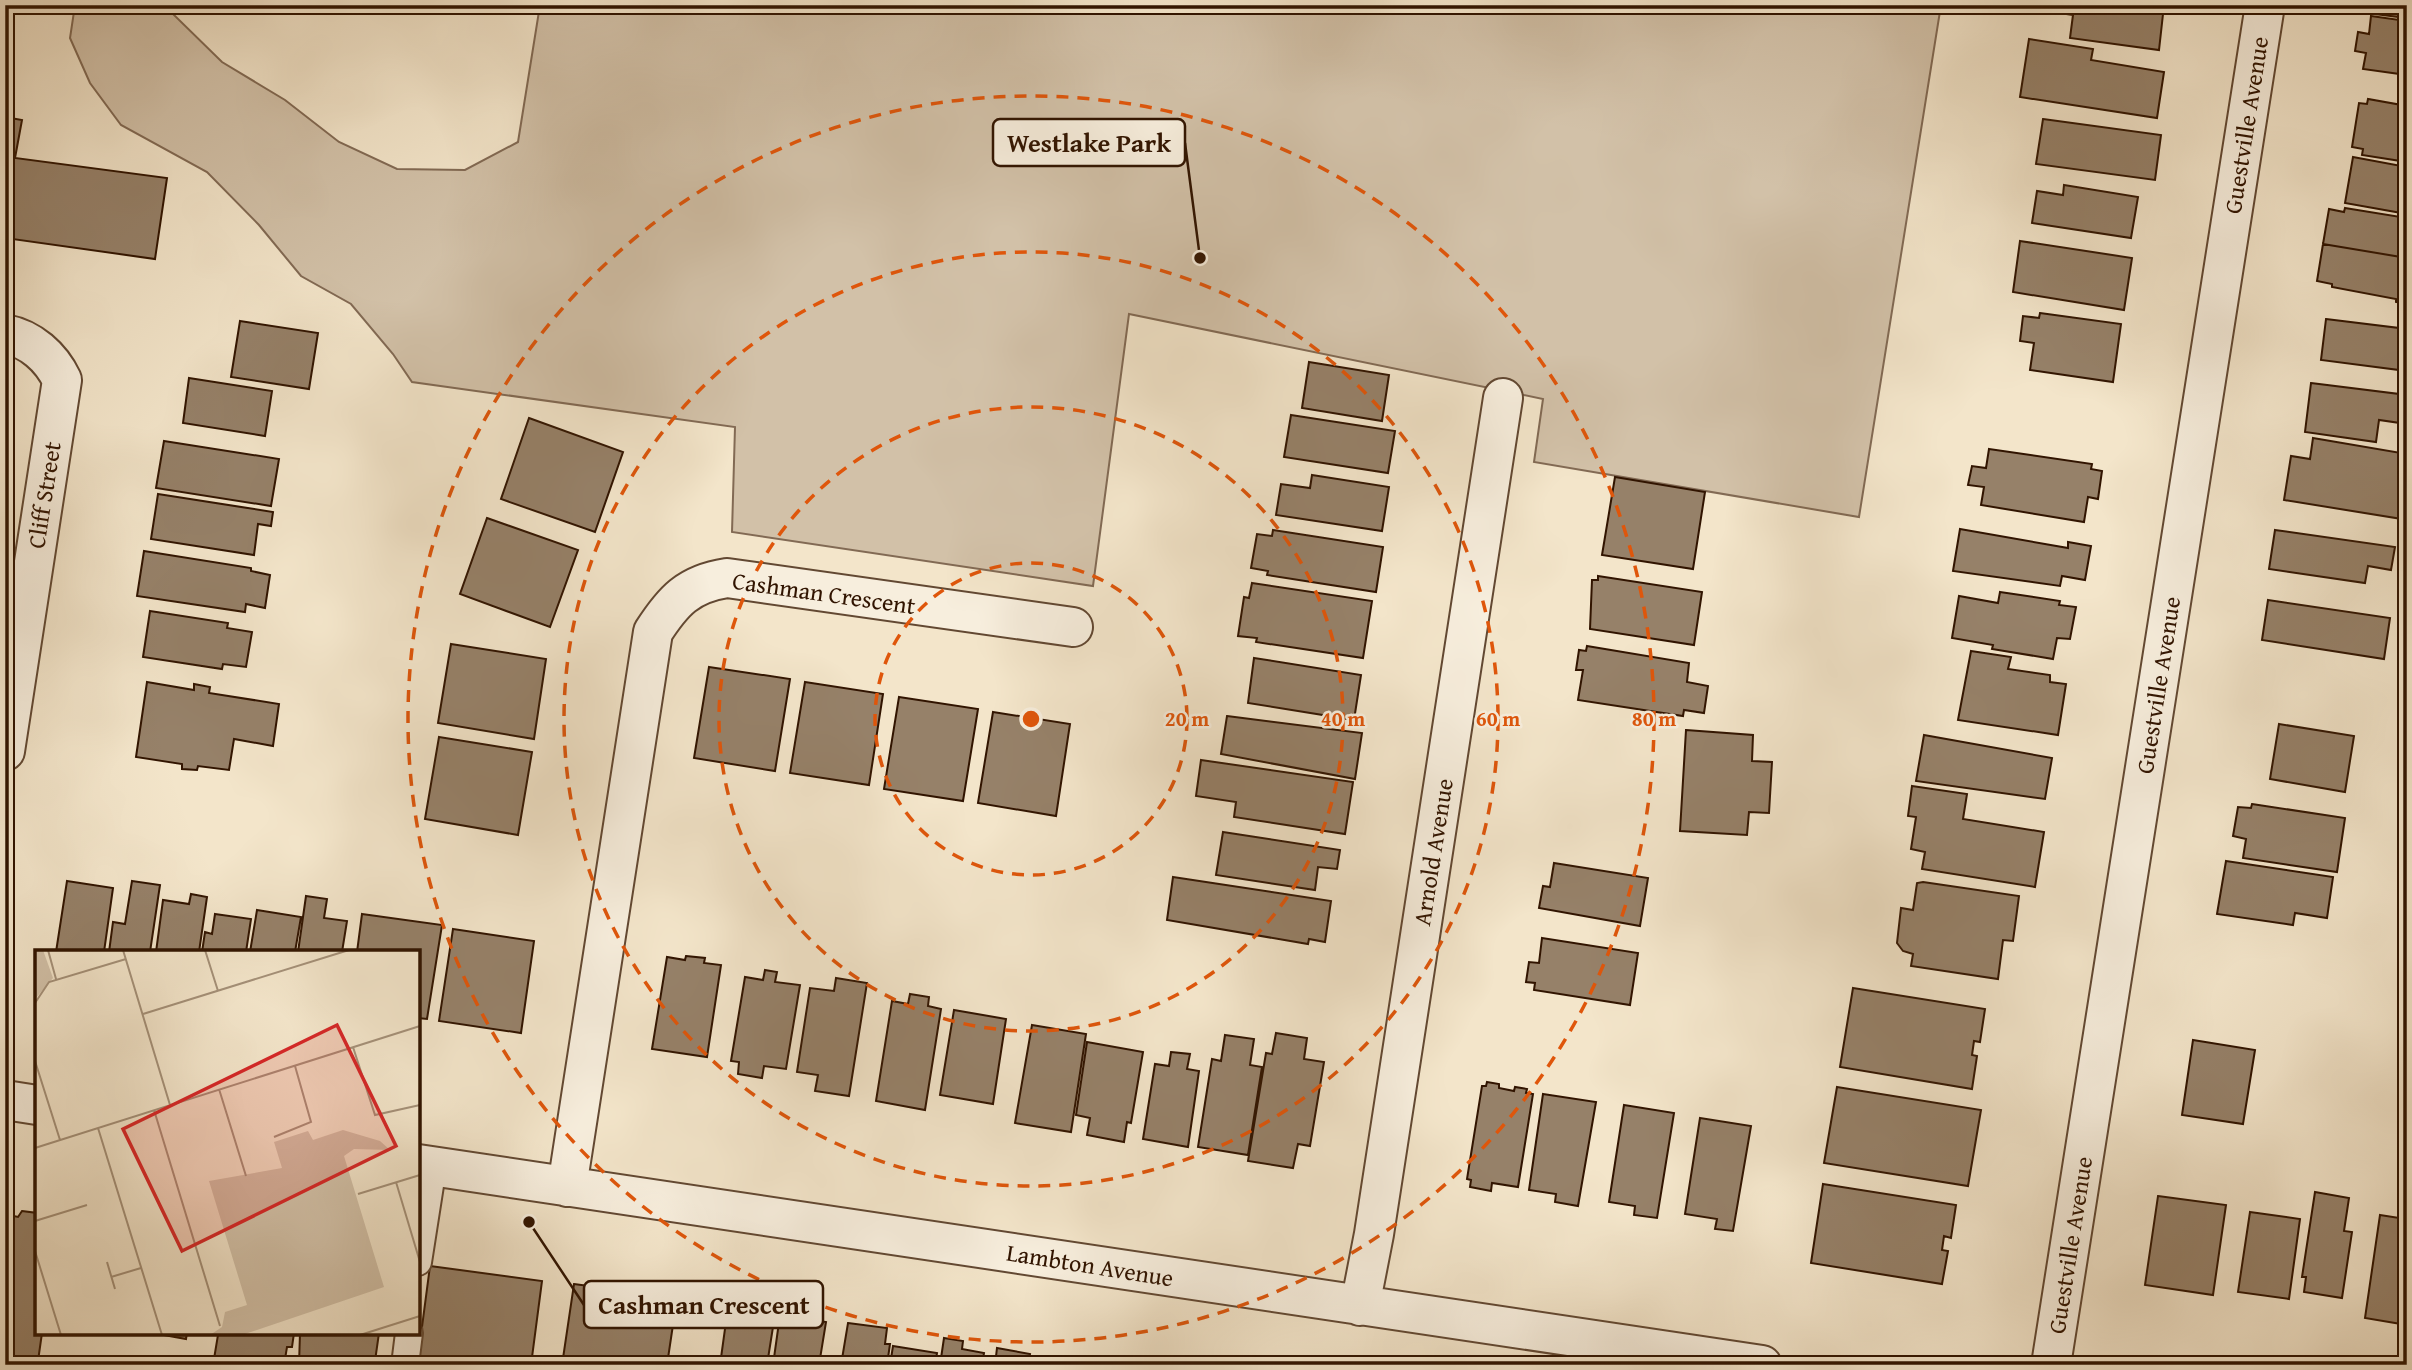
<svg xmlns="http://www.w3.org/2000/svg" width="2412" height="1370" viewBox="0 0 2412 1370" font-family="'Gentium Book Plus',serif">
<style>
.green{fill:#d2c1a8;stroke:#826a54;stroke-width:2}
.building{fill:#968169;stroke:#311400;stroke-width:2}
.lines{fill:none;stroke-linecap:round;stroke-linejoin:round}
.lane-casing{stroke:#624832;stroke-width:30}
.street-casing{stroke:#624832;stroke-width:42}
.lane{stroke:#f7eedd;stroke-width:26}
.street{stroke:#f7eedd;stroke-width:38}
.ring{fill:none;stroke:#df560b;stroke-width:3.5;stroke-dasharray:12 9}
.labels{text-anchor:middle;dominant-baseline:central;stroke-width:5;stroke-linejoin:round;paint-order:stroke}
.street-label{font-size:24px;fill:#311400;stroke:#f7eedd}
.inset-road{fill:none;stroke:#a59179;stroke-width:2}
.view{fill:#d62828;fill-opacity:0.15;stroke:#d62828;stroke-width:3.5}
.inset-edge{fill:none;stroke:#311400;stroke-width:3.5}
.centre{fill:#df560b;stroke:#f7eedd;stroke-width:3.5}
.ring-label{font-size:21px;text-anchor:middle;font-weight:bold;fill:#df560b;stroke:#f7eedd;stroke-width:5;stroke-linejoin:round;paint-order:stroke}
.leader{fill:none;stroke:#311400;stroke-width:2.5}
.callout-dot{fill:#311400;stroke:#f7eedd;stroke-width:2.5}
.callout{fill:#f7eedd;stroke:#311400;stroke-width:2.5}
.callout-label{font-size:26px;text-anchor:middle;font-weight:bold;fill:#311400}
</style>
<rect width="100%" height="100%" fill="#f3e5ca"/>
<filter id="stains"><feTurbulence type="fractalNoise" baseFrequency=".00286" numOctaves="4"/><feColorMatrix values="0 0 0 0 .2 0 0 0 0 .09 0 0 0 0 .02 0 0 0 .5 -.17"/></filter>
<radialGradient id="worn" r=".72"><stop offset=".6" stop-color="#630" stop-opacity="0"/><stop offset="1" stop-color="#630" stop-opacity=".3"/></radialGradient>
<path class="green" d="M 75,5 L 156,5 L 171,12 L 222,62 L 285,100 L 339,142 L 397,169 L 465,170 L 518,142 L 540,5 L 1941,5 L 1859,517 L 1534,462 L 1543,399 L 1129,314 L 1093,586 L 732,532 L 735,427 L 412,382 L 393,354 L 351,304 L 301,276 L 259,225 L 207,172 L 121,125 L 90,83 L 70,38 Z"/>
<path class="building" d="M 2053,5 L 2164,5 L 2159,50 L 2070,38 L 2073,15 L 2052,12 Z
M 2359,5 L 2407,5 L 2407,18 L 2374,14 L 2375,10 L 2359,8 Z
M 2371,16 L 2407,21 L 2407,75 L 2363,69 L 2366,53 L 2355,51 L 2358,32 L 2369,34 Z
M 2029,39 L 2093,49 L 2091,60 L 2164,72 L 2157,118 L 2020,97 Z
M 2404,97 L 2407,98 L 2407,162 L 2362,155 L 2363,149 L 2352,147 L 2359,103 L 2367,104 L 2368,99 L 2402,105 Z
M 5,117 L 22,120 L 15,158 L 167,178 L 155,259 L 5,238 Z
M 2043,119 L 2161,135 L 2155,180 L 2036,164 Z
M 2353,157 L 2407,167 L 2407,214 L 2345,203 Z
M 2064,185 L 2138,197 L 2131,238 L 2032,223 L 2037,191 L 2063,195 Z
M 2345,208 L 2407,218 L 2407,258 L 2323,244 L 2329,209 L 2344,212 Z
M 2020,241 L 2132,258 L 2124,310 L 2013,292 Z
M 2323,244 L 2407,258 L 2407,304 L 2396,302 L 2396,299 L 2332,287 L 2332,284 L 2317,281 Z
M 2040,313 L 2121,324 L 2113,382 L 2030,370 L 2034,343 L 2020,341 L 2023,316 L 2039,318 Z
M 2326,319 L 2407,329 L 2407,371 L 2321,360 Z
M 240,321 L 318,333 L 309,389 L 231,377 Z
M 1309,362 L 1389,375 L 1382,421 L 1302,408 Z
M 189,378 L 272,391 L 265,436 L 183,423 Z
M 2311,383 L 2407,395 L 2407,424 L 2379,420 L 2376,442 L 2305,432 Z
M 1291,415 L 1395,431 L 1388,473 L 1284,457 Z
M 529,418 L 623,452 L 595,532 L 501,499 Z
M 2313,438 L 2407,454 L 2407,487 L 2402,519 L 2284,500 L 2291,456 L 2310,459 Z
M 164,441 L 279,459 L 271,506 L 156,488 Z
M 1989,449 L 2092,464 L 2091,469 L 2102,471 L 2098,499 L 2088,497 L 2084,522 L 1981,505 L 1984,487 L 1968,485 L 1972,466 L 1986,468 Z
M 1312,475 L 1389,487 L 1382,531 L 1276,515 L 1281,484 L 1310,488 Z
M 1615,477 L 1705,492 L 1693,569 L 1602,555 Z
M 158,494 L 273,512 L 271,526 L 258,524 L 254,555 L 151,539 Z
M 487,518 L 578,550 L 550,627 L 460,594 Z
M 1960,529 L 2068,548 L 2068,542 L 2091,546 L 2085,580 L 2062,576 L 2060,586 L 1953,571 Z
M 1273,530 L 1383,547 L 1376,592 L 1267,575 L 1268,571 L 1251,568 L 1257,534 L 1272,536 Z
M 2275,530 L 2395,547 L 2391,570 L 2368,566 L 2365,583 L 2269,569 Z
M 144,551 L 251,568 L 251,571 L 270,575 L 265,608 L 246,604 L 245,612 L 137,596 Z
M 1598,576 L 1702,592 L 1694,645 L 1590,629 L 1592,580 L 1598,580 Z
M 1252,583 L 1372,601 L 1363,658 L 1256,642 L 1257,638 L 1238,636 L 1244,597 L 1249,598 Z
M 2000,592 L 2060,601 L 2059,605 L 2076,607 L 2070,639 L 2057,638 L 2053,659 L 1992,649 L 1993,645 L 1952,638 L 1959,596 L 1998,603 Z
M 2268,600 L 2390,618 L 2384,659 L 2262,640 Z
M 150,611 L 228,623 L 227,628 L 252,632 L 246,667 L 223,664 L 222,669 L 143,657 Z
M 451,644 L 546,659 L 534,739 L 438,723 Z
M 1587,646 L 1689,663 L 1687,682 L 1708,686 L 1704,713 L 1684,710 L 1683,716 L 1578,700 L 1583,670 L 1576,670 L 1579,650 L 1586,651 Z
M 1971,651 L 2011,657 L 2008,669 L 2050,675 L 2050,682 L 2066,684 L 2058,735 L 1958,720 Z
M 1254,658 L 1361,675 L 1354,720 L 1248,703 Z
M 709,667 L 790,679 L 775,771 L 694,758 Z
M 147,682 L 194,690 L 194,684 L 210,687 L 209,693 L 279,704 L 273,746 L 234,739 L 229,770 L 198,766 L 197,770 L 182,769 L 182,764 L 136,757 Z
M 805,682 L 883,694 L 869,785 L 790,773 Z
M 899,697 L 978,709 L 963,801 L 884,789 Z
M 993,712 L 1070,724 L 1056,816 L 978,803 Z
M 1227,716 L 1362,733 L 1355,779 L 1221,754 Z
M 2279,724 L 2354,736 L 2345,792 L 2270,779 Z
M 1686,730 L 1753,735 L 1752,761 L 1772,762 L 1769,813 L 1749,812 L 1747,835 L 1680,831 Z
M 1924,735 L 2052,758 L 2045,799 L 1916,781 Z
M 439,737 L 532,752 L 518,835 L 425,819 Z
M 1201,760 L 1353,782 L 1345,834 L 1234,817 L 1236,802 L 1196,796 Z
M 1912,786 L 1967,794 L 1963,819 L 2044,832 L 2035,887 L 1922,869 L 1925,852 L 1911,849 L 1916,817 L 1908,816 Z
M 2252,804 L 2345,818 L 2337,872 L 2243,858 L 2246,839 L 2233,836 L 2238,807 L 2251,808 Z
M 1223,832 L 1340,850 L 1337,869 L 1318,867 L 1315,890 L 1216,875 Z
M 2226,861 L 2333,877 L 2327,918 L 2295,913 L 2293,925 L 2217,914 Z
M 1554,863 L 1648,878 L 1640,926 L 1539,908 L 1543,886 L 1550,887 Z
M 1173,877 L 1331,901 L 1325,942 L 1309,939 L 1308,944 L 1167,920 Z
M 67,881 L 113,888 L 104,952 L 56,952 Z
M 132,881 L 160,885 L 150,952 L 109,952 L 113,922 L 125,924 Z
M 1923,882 L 2019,896 L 2013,941 L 2003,940 L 1998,979 L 1911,966 L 1913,954 L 1903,951 L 1897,943 L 1901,908 L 1913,910 L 1917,883 Z
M 191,894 L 207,897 L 199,952 L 156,952 L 163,900 L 189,904 Z
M 306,896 L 327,899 L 324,918 L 347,921 L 342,952 L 298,952 Z
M 257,910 L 301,917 L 295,952 L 250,952 Z
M 215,914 L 251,919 L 246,952 L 202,952 L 205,932 L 212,934 Z
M 362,914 L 442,925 L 427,1019 L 418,1018 L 418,952 L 357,952 Z
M 453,929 L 534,941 L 521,1033 L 439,1021 Z
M 1542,938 L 1638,953 L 1630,1005 L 1534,990 L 1535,983 L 1526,982 L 1529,962 L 1539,963 Z
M 686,956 L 705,958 L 704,963 L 721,965 L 707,1057 L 652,1049 L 667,957 L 685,960 Z
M 765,970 L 777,972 L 775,982 L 800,985 L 786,1069 L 764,1066 L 762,1078 L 738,1074 L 739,1062 L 731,1061 L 745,977 L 763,980 Z
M 836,978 L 867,983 L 849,1096 L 815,1091 L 818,1075 L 797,1072 L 810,988 L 834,991 Z
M 1853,988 L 1985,1009 L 1980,1042 L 1974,1041 L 1972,1055 L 1977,1056 L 1972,1089 L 1840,1067 Z
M 910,994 L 929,997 L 928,1006 L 941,1009 L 925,1110 L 876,1101 L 892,1001 L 908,1004 Z
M 954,1010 L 1006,1019 L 993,1104 L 940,1095 Z
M 1032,1025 L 1086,1034 L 1071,1132 L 1015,1123 Z
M 1276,1033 L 1307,1038 L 1304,1059 L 1324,1062 L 1310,1146 L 1298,1144 L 1293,1168 L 1248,1161 L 1266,1053 L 1272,1054 Z
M 1225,1035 L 1254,1039 L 1250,1065 L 1262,1067 L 1248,1155 L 1198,1147 L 1212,1059 L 1221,1061 Z
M 2193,1040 L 2255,1050 L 2243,1124 L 2182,1115 Z
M 1087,1042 L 1143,1052 L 1131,1123 L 1127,1122 L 1124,1142 L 1087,1135 L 1090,1118 L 1076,1115 Z
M 1171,1052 L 1190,1054 L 1187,1069 L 1199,1071 L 1188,1147 L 1143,1139 L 1155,1064 L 1169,1066 Z
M 1487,1082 L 1499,1084 L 1499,1088 L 1514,1091 L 1515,1087 L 1527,1089 L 1526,1093 L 1533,1094 L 1518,1187 L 1492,1183 L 1491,1191 L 1470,1187 L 1471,1180 L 1467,1179 L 1482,1086 L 1486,1086 Z
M 1837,1087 L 1981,1110 L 1968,1186 L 1824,1163 Z
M 1543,1094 L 1596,1102 L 1578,1206 L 1555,1202 L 1556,1194 L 1529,1190 Z
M 1624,1105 L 1674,1113 L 1657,1218 L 1634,1215 L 1635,1206 L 1609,1202 Z
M 1700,1118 L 1751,1126 L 1733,1231 L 1715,1229 L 1717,1219 L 1685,1214 Z
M 1823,1184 L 1956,1205 L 1951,1238 L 1944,1236 L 1942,1250 L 1948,1251 L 1942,1284 L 1811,1263 Z
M 2315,1192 L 2349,1198 L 2344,1231 L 2352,1232 L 2342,1298 L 2304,1292 L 2306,1277 L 2302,1277 Z
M 2158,1196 L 2226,1205 L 2213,1295 L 2145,1285 Z
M 22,1211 L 37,1213 L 37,1333 L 42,1333 L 38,1361 L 5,1356 L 5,1240 L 9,1215 L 18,1217 Z
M 2250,1212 L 2300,1219 L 2289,1299 L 2238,1292 Z
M 2380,1215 L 2406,1219 L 2403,1240 L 2407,1240 L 2407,1325 L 2365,1318 Z
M 430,1266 L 542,1281 L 531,1365 L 417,1365 Z
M 574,1284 L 677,1298 L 667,1365 L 562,1365 Z
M 728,1307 L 767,1312 L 765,1327 L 773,1327 L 767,1365 L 720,1365 Z
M 780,1315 L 826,1322 L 819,1365 L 773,1365 Z
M 848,1323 L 887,1328 L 885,1344 L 890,1344 L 887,1365 L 841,1365 Z
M 153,1333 L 187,1333 L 186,1339 Z
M 294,1333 L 292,1347 L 287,1347 L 284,1365 L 213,1365 L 218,1335 L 213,1333 Z
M 300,1333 L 379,1333 L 375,1361 L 370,1360 L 370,1365 L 299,1365 Z
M 944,1338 L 963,1341 L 962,1349 L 984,1353 L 982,1365 L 940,1365 Z
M 893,1346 L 937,1353 L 935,1365 L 890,1365 Z
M 997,1348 L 1030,1354 L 1028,1365 L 995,1365 Z"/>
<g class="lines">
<g class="lane-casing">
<path id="lane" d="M 418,1262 L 433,1166
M 405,1365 L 409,1333"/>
</g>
<g class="street-casing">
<path id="street" d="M 5,334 C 31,339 51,357 62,380 L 5,751
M 5,1100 L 37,1105
M 418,1164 L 1762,1365
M 567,1187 L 653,632 C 673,601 688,584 727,578 L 1073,627
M 1360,1306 L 1374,1234 L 1503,398
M 2051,1365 L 2265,5"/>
</g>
<use href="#lane" class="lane"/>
<use href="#street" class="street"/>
</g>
<g class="ring">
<circle cx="1031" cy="719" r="156"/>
<circle cx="1031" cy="719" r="312"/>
<circle cx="1031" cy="719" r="467"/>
<circle cx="1031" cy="719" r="623"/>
</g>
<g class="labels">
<g class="street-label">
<text transform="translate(2246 125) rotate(-81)">Guestville Avenue</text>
<text transform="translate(44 495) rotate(-81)">Cliff Street</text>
<text transform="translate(824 593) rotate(8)">Cashman Crescent</text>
<text transform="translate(2158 685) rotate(-81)">Guestville Avenue</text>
<text transform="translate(1433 852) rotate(-81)">Arnold Avenue</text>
<text transform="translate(2070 1245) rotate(-81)">Guestville Avenue</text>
<text transform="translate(1090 1265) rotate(9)">Lambton Avenue</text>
</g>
</g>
<g transform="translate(35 950)">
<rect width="385" height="385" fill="#f3e5ca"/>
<path d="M 0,0 L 8,0 L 18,28 L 0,49 ZM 308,180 L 345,191 L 355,200 L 319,199 L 309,206 L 349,337 L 207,385 L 175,385 L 187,377 L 190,362 L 212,355 L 174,231 L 247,218 L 239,192 L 273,181 L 278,190 Z" fill="#d2c1a8"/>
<path class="inset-road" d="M 13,0 L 21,29M 88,0 L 135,155M 170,0 L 183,41M 0,53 L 14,32 L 91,9M 108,64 L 314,0M 318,97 L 340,165 L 385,155M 0,111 L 25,190M 184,139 L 211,226M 119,160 L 185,376M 63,178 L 127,385M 239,187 L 276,172 L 260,116M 0,198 L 385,76M 361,232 L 385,312M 323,244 L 385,225M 0,271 L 52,255M 0,301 L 26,385M 72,312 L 80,339M 76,327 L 106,318M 325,385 L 385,366"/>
<path class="view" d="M 302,75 L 361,196 L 147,301 L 88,179 Z"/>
<rect width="385" height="385" class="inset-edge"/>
</g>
<circle cx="1031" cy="719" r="10" class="centre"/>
<g class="ring-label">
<text x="1187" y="726">20 m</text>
<text x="1343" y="726">40 m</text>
<text x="1498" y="726">60 m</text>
<text x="1654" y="726">80 m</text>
</g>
<path class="leader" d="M1200 258L1185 143M529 1222L584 1305"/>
<g class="callout-dot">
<circle cx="1200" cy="258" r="7"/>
<circle cx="529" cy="1222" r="7"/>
</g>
<g class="callout">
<rect x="993" y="119" width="192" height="47" rx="7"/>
<rect x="584" y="1281" width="239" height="47" rx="7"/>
</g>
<g class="callout-label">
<text x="1089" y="152">Westlake Park</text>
<text x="704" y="1314">Cashman Crescent</text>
</g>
<rect width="2412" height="1370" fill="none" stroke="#f3e5ca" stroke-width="28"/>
<rect x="7" y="7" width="2398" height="1356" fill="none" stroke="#311400" stroke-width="3.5"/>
<rect x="14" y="14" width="2384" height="1342" fill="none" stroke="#311400" stroke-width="2"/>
<rect width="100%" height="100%" filter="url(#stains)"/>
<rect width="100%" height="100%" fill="url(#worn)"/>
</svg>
